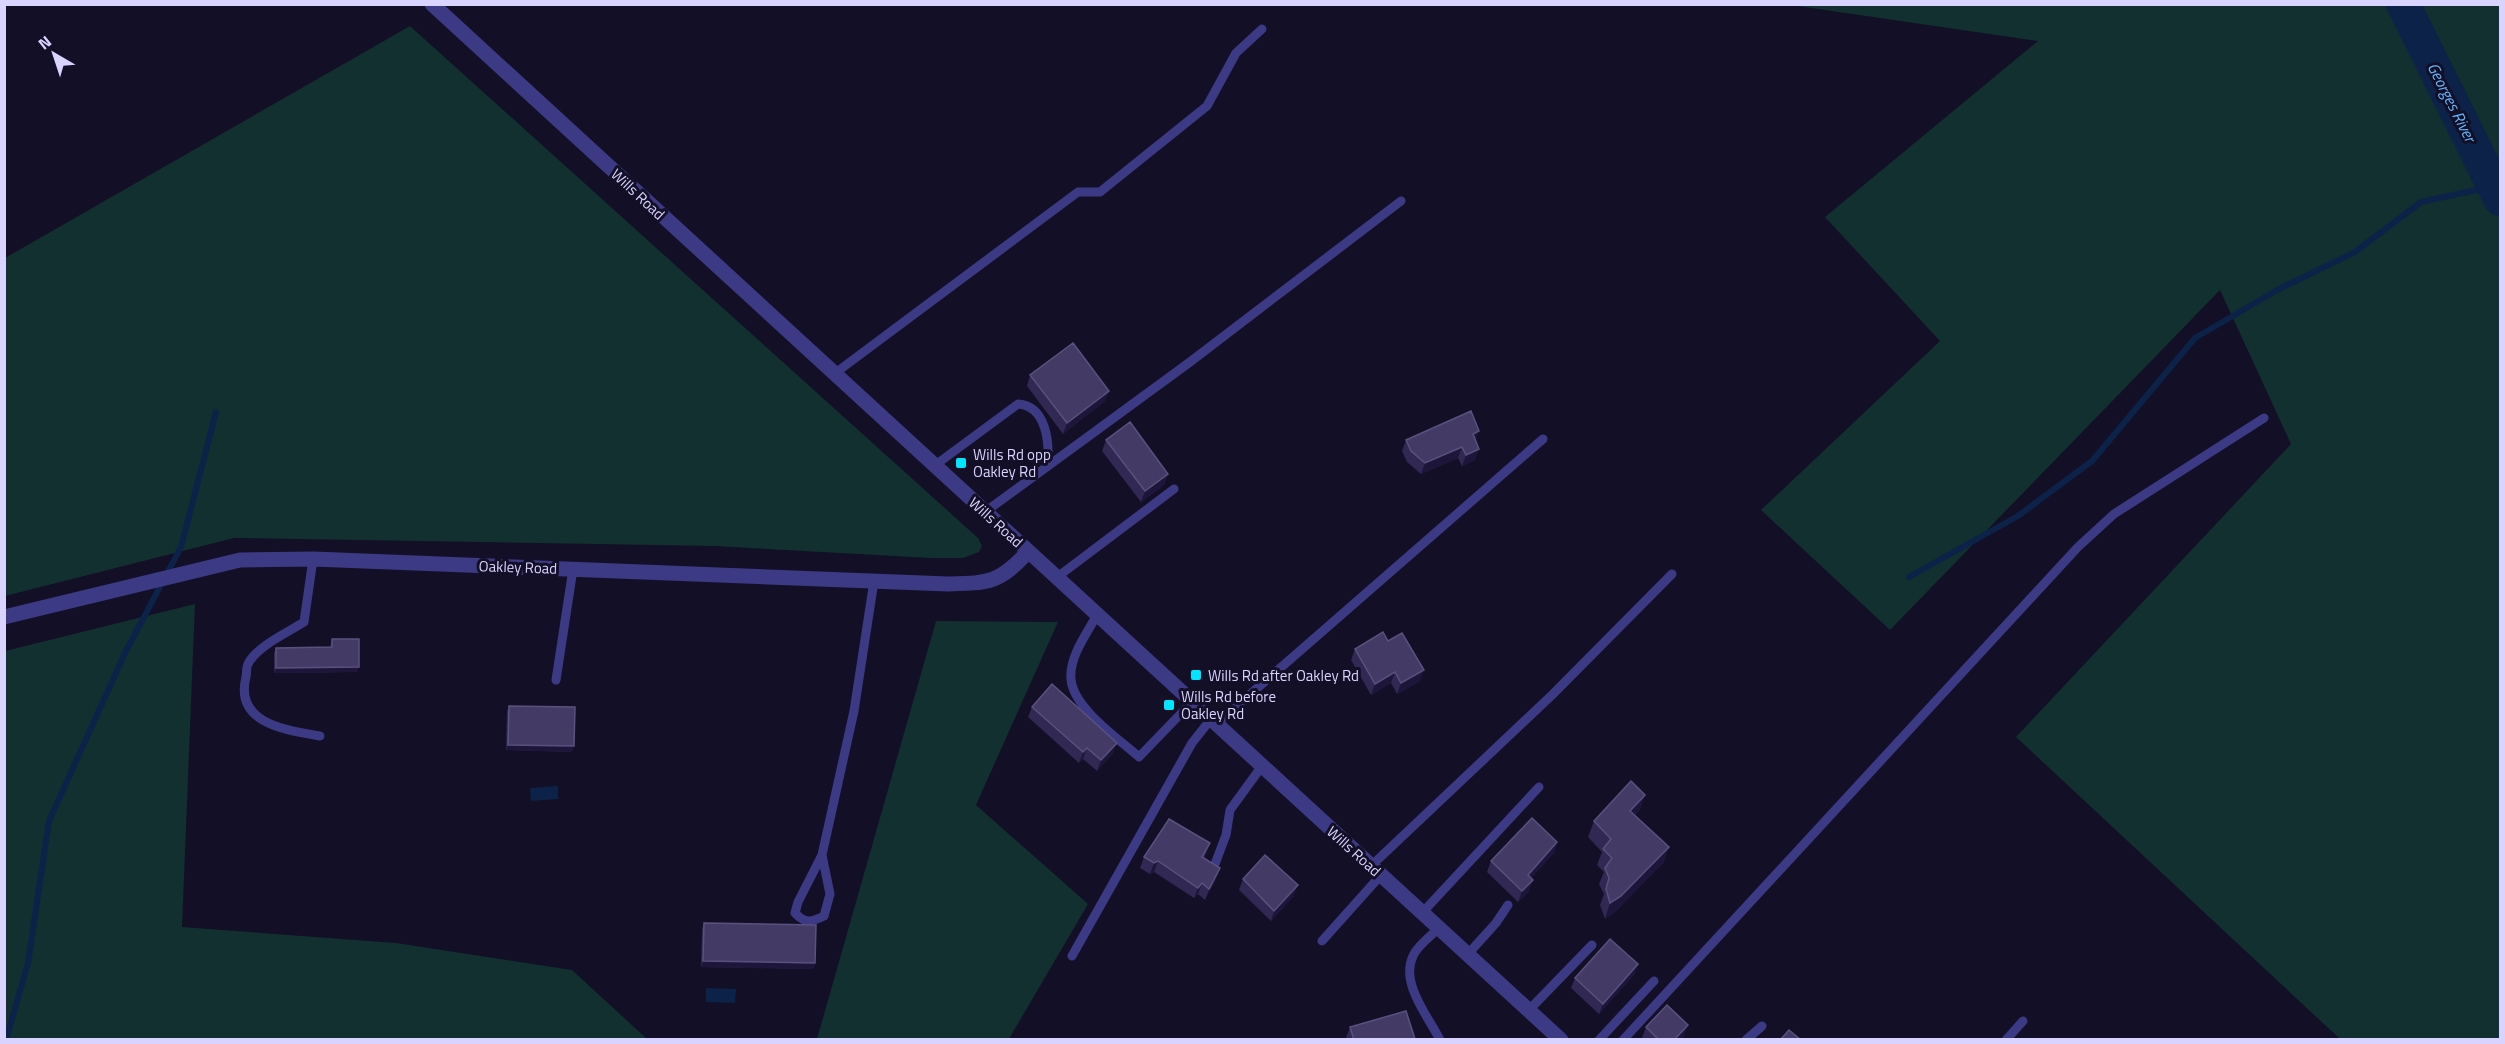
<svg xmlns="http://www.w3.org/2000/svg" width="2505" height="1044" viewBox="0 0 2505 1044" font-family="'Titillium Web',sans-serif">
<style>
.green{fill:#12302f}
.water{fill:#0c2248}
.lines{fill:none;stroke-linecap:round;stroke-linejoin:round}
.stream{stroke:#0c2248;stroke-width:6}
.river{stroke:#0c2248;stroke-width:34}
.service{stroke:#3d3a85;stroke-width:9}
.minor{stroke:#3d3a85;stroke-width:15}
.tertiary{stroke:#3d3a85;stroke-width:15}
.wall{fill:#312854}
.shaded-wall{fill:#1d163a}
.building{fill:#433a66;stroke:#5a527e;stroke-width:1.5}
.poi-dot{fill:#00e5ff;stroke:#130f26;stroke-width:2}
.labels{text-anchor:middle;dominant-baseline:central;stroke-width:6;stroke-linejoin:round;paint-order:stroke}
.street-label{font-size:15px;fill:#d9d4ff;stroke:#130f26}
.poi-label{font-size:15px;fill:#d9d4ff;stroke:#130f26;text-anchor:start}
.water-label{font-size:16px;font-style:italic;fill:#62b6ff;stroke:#130f26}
</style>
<rect width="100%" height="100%" fill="#130f26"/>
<path class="green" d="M 1791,5 L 2500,5 L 2500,1039 L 2340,1039 L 2016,737 L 2291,444 L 2220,290 L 1890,630 L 1761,510 L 1940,341 L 1825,217 L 2038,41 Z
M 410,26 L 978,538 L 982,546 L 979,552 L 963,558 L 931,558 L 714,546 L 234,538 L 5,596 L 5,258 Z
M 195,604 L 182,927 L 396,943 L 572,970 L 647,1039 L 5,1039 L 5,651 Z
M 936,621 L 1058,622 L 976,805 L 1088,904 L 1009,1039 L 817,1039 Z"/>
<path class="water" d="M 558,786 L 558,799 L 531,801 L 530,788 Z
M 706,988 L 736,989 L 735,1003 L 706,1002 Z"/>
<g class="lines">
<path class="stream" d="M 1909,577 L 2018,516 L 2092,461 L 2195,338 L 2279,289 L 2355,252 L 2421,202 L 2494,186
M 6,1040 L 28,963 L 49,821 L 125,653 L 181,547 L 216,412"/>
<path class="river" d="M 2403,4 L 2500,199"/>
<path class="service" d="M 834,374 L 1078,192 L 1100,192 L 1207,106 L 1236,53 L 1262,29
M 934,466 L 1018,404 C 1047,406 1050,444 1047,467
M 985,512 L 1190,362 L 1401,201
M 313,559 L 304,622 C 287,633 257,646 248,664 C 246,667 247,673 246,677 C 234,724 287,730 320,736
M 1056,578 L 1174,489
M 1097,615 C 1087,633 1069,657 1071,679 C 1073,708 1119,739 1139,757 L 1192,702
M 556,680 L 573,569
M 1216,724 L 1543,439
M 822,855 L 798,902 L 795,913 C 805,924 812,922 824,916 L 830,894 L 822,855 L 854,711 L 874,581
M 1215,864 L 1226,835 L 1230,810 L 1262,766
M 1371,866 L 1552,695 L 1672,574
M 1422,913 L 1539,787
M 1439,928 C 1431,936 1417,946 1413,956 C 1400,983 1428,1016 1440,1040
M 1322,941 L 1381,875
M 1468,954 L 1496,923 L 1508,905
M 1072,956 L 1192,743 L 1211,719
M 1529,1010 L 1592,945
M 1599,1040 L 1654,981
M 1623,1040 L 2078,547 L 2114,514 L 2264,418
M 1746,1040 L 1762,1026
M 2006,1040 L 2023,1021"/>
<path class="minor" d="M 4,617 L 240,560 L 313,559 L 948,584 C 990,583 999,583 1028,552"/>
<path class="tertiary" d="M 432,4 L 1561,1040"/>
</g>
<path class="wall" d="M 1030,375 L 1105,401 L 1063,434 L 1027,386 Z
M 1106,440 L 1168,474 L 1164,485 L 1141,502 L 1102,451 Z
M 1406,440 L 1476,440 L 1475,460 L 1462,466 L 1458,458 L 1421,474 L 1407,462 L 1402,451 Z
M 332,639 L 357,672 L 274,673 L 274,653 L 276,648 L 330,647 Z
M 1388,641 L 1420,681 L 1397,694 L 1391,683 L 1371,695 L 1351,660 L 1355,649 Z
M 509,706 L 572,752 L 506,750 L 507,711 Z
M 1032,707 L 1113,753 L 1097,771 L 1083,759 L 1079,763 L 1028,717 Z
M 1645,795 L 1639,811 L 1635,815 L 1669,847 L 1663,863 L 1615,912 L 1605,919 L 1600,905 L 1604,894 L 1599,884 L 1604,872 L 1597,865 L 1602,852 L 1588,837 L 1594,821 Z
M 1557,842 L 1554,853 L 1531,878 L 1529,891 L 1518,902 L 1487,872 L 1491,861 Z
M 1210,843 L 1204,858 L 1216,879 L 1205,900 L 1198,894 L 1194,898 L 1154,872 L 1150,874 L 1140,868 L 1144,857 Z
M 1243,879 L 1294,896 L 1271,921 L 1239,890 Z
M 704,923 L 815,963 L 813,969 L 701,967 L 702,929 Z
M 1638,964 L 1634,975 L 1599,1014 L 1571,988 L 1575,978 Z
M 1350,1027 L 1415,1040 L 1347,1040 L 1346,1038 Z
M 1646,1027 L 1684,1036 L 1681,1040 L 1643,1040 L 1642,1038 Z"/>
<path class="shaded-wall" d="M 1109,391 L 1105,401 L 1063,434 L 1067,423 Z
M 1479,431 L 1475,442 L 1473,434 Z
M 1462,447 L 1458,458 L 1421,474 L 1425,463 Z
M 1479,449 L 1475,460 L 1462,466 L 1466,455 Z
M 1168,474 L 1164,485 L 1141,502 L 1145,491 Z
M 359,667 L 357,672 L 274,673 L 276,668 Z
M 1424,670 L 1420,681 L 1397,694 L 1401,683 Z
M 1395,672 L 1391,683 L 1371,695 L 1375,684 Z
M 1117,743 L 1113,753 L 1097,771 L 1101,760 Z
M 508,745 L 574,746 L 572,752 L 506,750 Z
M 1087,748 L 1083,759 L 1079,763 L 1083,752 Z
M 1645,795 L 1639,811 L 1624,827 L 1630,811 Z
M 1557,842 L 1554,853 L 1524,886 L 1528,875 Z
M 1669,847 L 1663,863 L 1615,912 L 1605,919 L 1610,903 Z
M 1158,861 L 1154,872 L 1150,874 L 1154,863 Z
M 1220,868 L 1216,879 L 1205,900 L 1209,889 Z
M 1533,880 L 1529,891 L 1518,902 L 1522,891 Z
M 1202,883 L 1198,894 L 1194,898 L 1198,888 Z
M 1298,885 L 1294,896 L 1271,921 L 1274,911 Z
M 703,961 L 815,963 L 813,969 L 701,967 Z
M 1638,964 L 1634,975 L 1599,1014 L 1603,1004 Z
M 1688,1025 L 1684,1036 L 1681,1040 L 1674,1040 Z"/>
<path class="building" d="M 1073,343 L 1109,391 L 1067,423 L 1030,375 Z
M 1471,411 L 1479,431 L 1473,434 L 1479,449 L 1466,455 L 1462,447 L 1425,463 L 1411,451 L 1406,440 Z
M 1130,422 L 1168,474 L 1145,491 L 1106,440 Z
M 1383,632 L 1388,641 L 1402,633 L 1424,670 L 1401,683 L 1395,672 L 1375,684 L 1355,649 Z
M 332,639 L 359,639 L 359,667 L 276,668 L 276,648 L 332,647 Z
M 1052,684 L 1117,743 L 1101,760 L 1087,748 L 1083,752 L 1032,707 Z
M 509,706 L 575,707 L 574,746 L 508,745 Z
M 1631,781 L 1645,795 L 1630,811 L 1669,847 L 1621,896 L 1610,903 L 1606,889 L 1609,878 L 1605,868 L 1612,858 L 1603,849 L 1611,839 L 1594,821 Z
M 1532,818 L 1557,842 L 1528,875 L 1533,880 L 1522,891 L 1491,861 Z
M 1169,819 L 1210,843 L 1202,857 L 1220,868 L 1209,889 L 1202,883 L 1198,888 L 1158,861 L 1154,863 L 1144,857 Z
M 1265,855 L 1298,885 L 1274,911 L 1243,879 Z
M 704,923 L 816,925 L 815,963 L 703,961 Z
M 1610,939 L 1638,964 L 1603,1004 L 1575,978 Z
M 1667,1005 L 1688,1025 L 1674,1040 L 1659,1040 L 1646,1027 Z
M 1406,1011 L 1415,1039 L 1354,1040 L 1350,1027 Z
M 1789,1030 L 1801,1040 L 1780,1040 Z"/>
<g class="poi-dot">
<rect x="955" y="457" width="12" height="12" rx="3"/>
<rect x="1190" y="669" width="12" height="12" rx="3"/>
<rect x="1163" y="699" width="12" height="12" rx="3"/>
</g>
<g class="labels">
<g class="street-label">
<text transform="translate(638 194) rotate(43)">Wills Road</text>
<text transform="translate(996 522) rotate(42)">Wills Road</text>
<text transform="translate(518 567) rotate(2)">Oakley Road</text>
<text transform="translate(1354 851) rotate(42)">Wills Road</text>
</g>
<g class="poi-label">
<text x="973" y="454">Wills Rd opp<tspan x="973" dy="17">Oakley Rd</tspan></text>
<text x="1208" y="675">Wills Rd after Oakley Rd</text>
<text x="1181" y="696">Wills Rd before<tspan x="1181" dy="17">Oakley Rd</tspan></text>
</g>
<g class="water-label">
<text transform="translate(2452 102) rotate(63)">Georges River</text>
</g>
</g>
<rect width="2505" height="1044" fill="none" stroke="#d9d4ff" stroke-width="12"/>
<g transform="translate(54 54) rotate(321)" stroke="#130f26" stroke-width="4.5" paint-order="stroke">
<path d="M0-4.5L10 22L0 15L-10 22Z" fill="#d9d4ff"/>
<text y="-9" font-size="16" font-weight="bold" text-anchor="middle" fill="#d9d4ff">N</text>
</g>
</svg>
